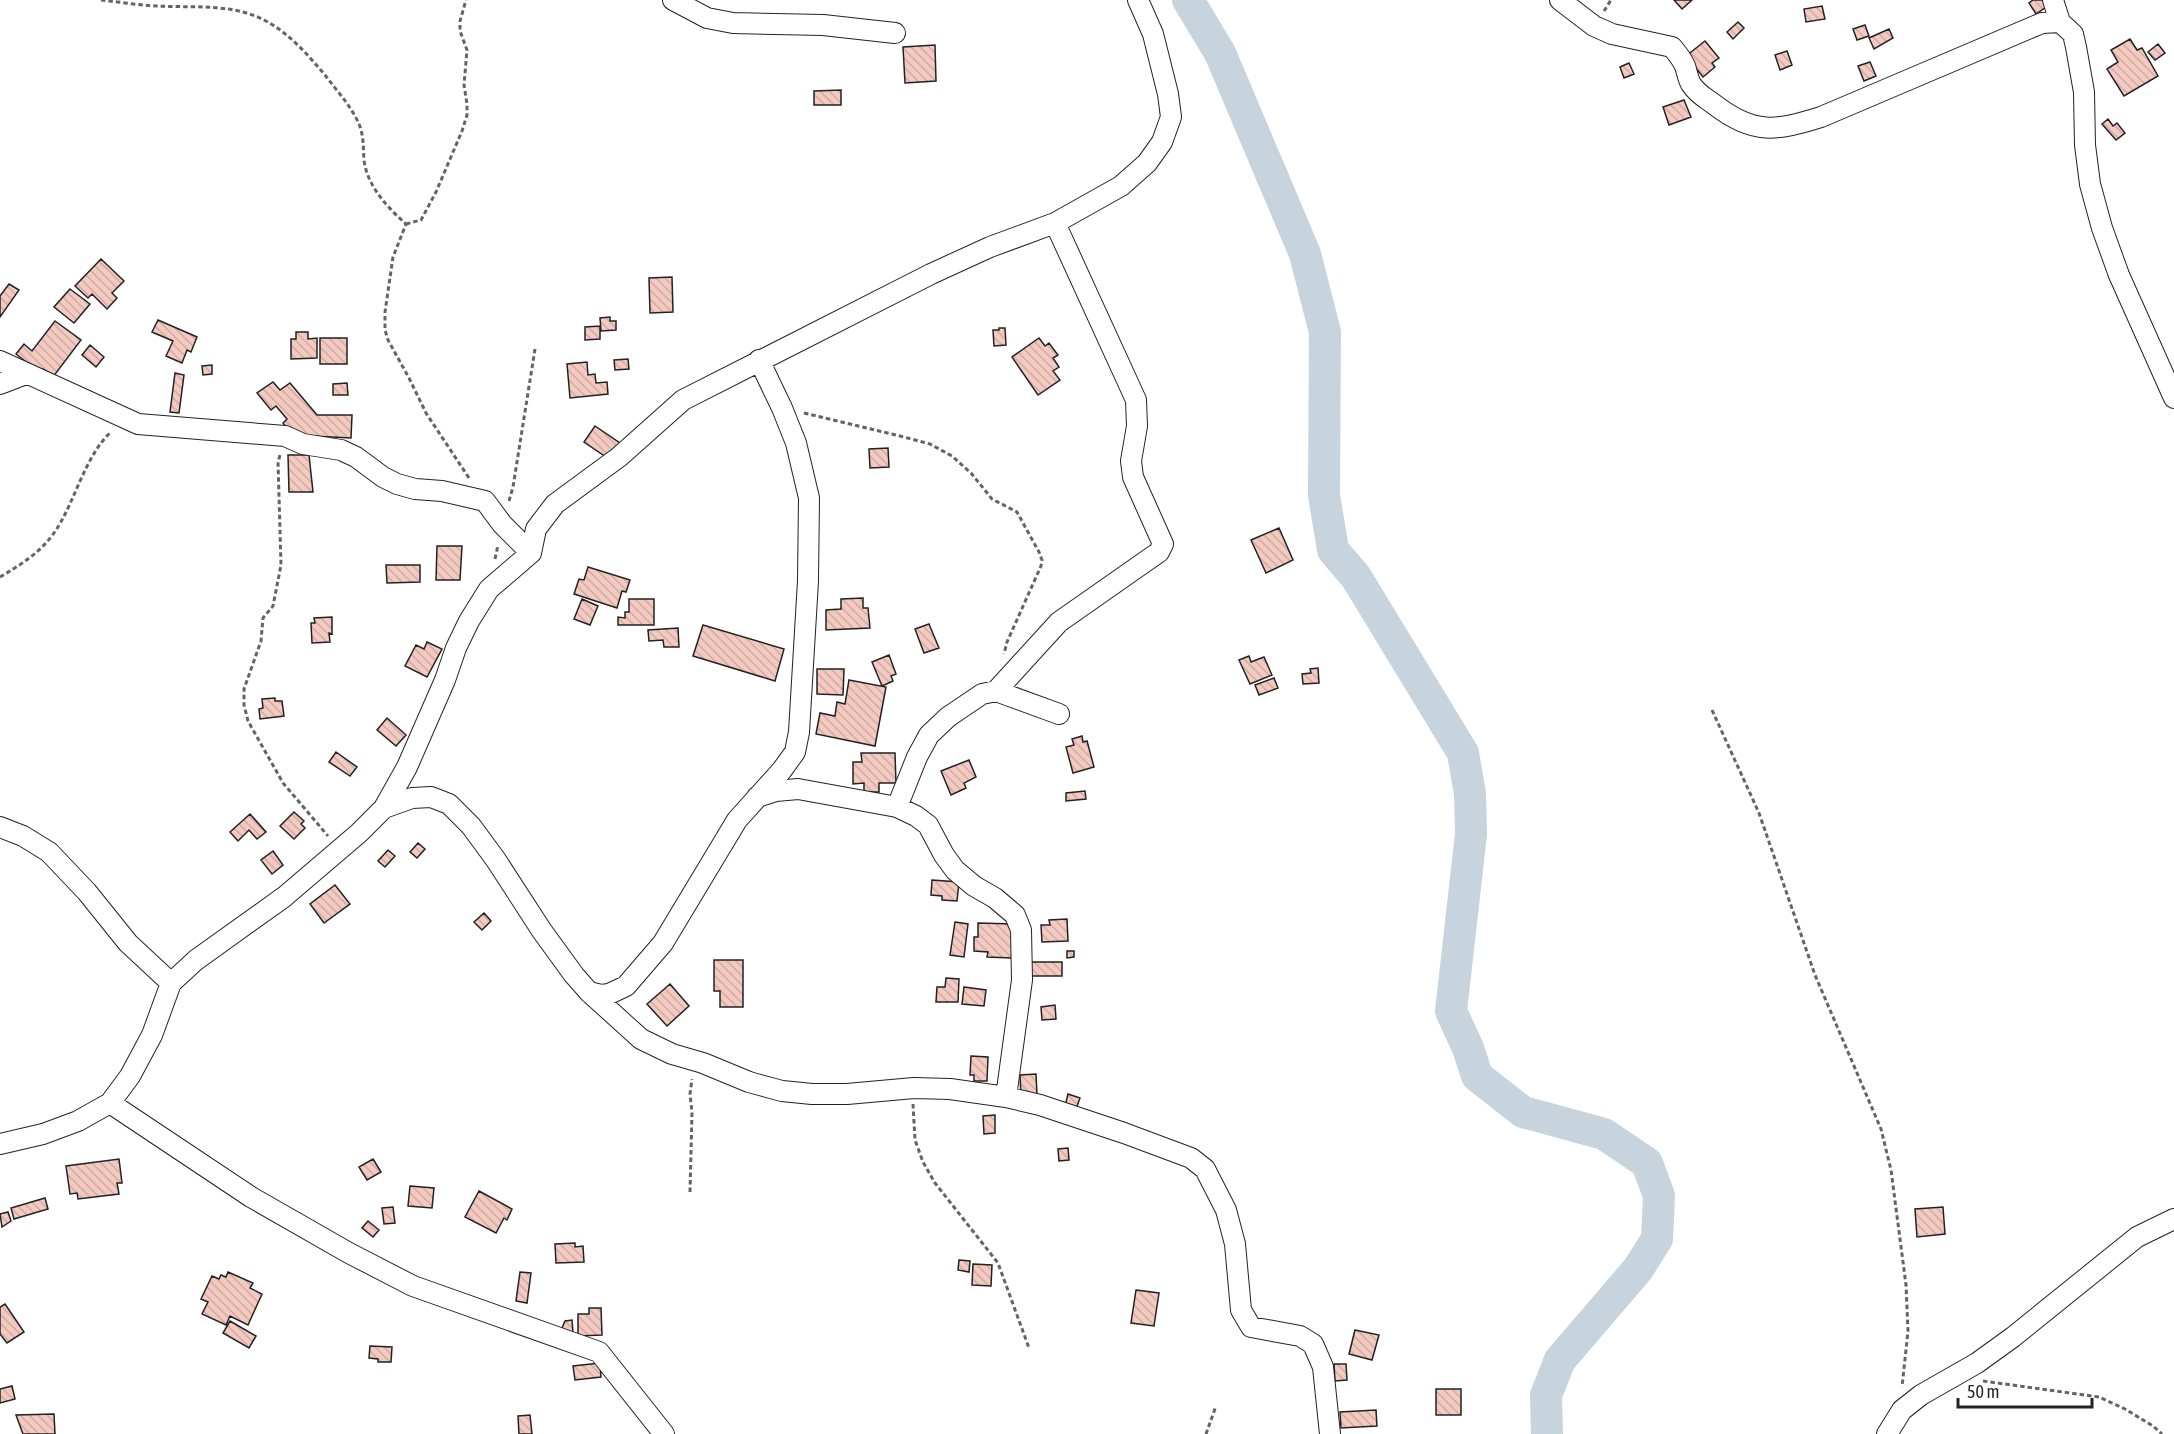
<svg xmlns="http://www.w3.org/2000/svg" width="2174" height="1434" viewBox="0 0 2174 1434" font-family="'Asap Condensed',sans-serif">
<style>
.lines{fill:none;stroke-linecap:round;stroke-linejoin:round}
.river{stroke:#c7d3dd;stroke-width:32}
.building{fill:url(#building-back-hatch);stroke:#222;stroke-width:1.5}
.minor-casing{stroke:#222;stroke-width:22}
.path{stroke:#646464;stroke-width:3;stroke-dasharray:4.5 3;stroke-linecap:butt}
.minor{stroke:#fff;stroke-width:20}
</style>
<defs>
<pattern id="building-back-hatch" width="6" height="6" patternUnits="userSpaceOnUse" patternTransform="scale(1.5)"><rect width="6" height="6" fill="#f3c9c0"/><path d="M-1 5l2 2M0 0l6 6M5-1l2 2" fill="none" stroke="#d0aca5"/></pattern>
</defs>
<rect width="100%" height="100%" fill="#fff"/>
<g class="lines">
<path class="river" d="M 1188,0 L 1220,53 L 1305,254 L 1325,332 L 1324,495 L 1333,550 L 1356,577 L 1463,753 L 1470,794 L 1471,834 L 1451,1011 L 1468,1048 L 1477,1076 L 1523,1112 L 1604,1134 L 1647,1163 L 1659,1196 L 1657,1239 L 1638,1269 L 1560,1360 L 1546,1395 L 1547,1434"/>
</g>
<path class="building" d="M 1674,0 L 1692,0 L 1682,9 Z
M 2033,0 L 2046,0 L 2049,5 L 2036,14 L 2029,3 Z
M 1822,6 L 1825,19 L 1806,22 L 1804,9 Z
M 1738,22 L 1744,28 L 1733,39 L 1727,32 Z
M 1865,25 L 1869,36 L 1857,40 L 1853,29 Z
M 1889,29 L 1893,38 L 1874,49 L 1869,38 Z
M 2130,39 L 2137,50 L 2142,48 L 2158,76 L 2124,96 L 2107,69 L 2118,62 L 2111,50 Z
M 1705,41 L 1719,58 L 1712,63 L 1715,67 L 1703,77 L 1686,56 Z
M 2158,44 L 2165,53 L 2155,60 L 2148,52 Z
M 935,45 L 936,81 L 905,83 L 903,47 Z
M 1787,51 L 1792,65 L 1780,70 L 1775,55 Z
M 1870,62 L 1876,76 L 1864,81 L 1858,66 Z
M 1629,63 L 1634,74 L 1624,78 L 1620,67 Z
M 841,90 L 841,105 L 814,105 L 814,91 Z
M 1684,100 L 1691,117 L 1669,125 L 1663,107 Z
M 2108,119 L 2113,126 L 2117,123 L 2125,133 L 2116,140 L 2102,124 Z
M 101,259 L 124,281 L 112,293 L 117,298 L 107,309 L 92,294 L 88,298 L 75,286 Z
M 672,277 L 673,312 L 650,313 L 649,278 Z
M 9,284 L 19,290 L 0,317 L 0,296 Z
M 70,289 L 90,304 L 74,323 L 54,307 Z
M 610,317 L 610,321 L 616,321 L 616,330 L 601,331 L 600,318 Z
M 158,320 L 197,337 L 191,352 L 187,350 L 182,363 L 166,356 L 173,341 L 152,332 Z
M 55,321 L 81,340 L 53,377 L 43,369 L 40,373 L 16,354 L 24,344 L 32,351 Z
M 600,326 L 600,339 L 585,340 L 585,327 Z
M 999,328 L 1005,328 L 1006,345 L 994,346 L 993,330 L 999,330 Z
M 296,332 L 308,332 L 308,339 L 317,338 L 317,358 L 291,359 L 291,339 L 296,339 Z
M 320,338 L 347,338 L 347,364 L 320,364 Z
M 1039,338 L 1045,346 L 1049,343 L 1058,355 L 1053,358 L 1059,367 L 1053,371 L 1060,380 L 1038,395 L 1012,357 Z
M 90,345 L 104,357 L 96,367 L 82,355 Z
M 628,359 L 629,369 L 615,370 L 614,360 Z
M 587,362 L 588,375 L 595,374 L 596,383 L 607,382 L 608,394 L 570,398 L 567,364 Z
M 212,365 L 212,374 L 203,375 L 202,366 Z
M 175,373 L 184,375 L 179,413 L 170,412 Z
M 273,382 L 280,390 L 290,383 L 317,415 L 352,415 L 351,438 L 293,435 L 283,423 L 287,419 L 276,406 L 271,410 L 257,393 Z
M 347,383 L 348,395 L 333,395 L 333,384 Z
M 595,426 L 620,443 L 609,459 L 584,442 Z
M 888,448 L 889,467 L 870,468 L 869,449 Z
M 288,455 L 309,455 L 313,492 L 289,492 Z
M 1279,528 L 1293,560 L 1266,573 L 1251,540 Z
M 437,546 L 462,546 L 460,580 L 436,580 Z
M 386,565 L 420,565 L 420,582 L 387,583 Z
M 588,567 L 630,580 L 626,592 L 622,591 L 617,608 L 574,594 L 579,579 L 584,580 Z
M 863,598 L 863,608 L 868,608 L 870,628 L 826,630 L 826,610 L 841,609 L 841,599 Z
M 582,599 L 598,606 L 590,625 L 574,619 Z
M 629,599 L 654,599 L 654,625 L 618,625 L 618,617 L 625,618 L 625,612 L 629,612 Z
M 332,617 L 332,634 L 329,633 L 330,642 L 312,643 L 311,623 L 315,623 L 314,618 Z
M 929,624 L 939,648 L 924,653 L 915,629 Z
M 703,625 L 784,649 L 775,681 L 693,656 Z
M 678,628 L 679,647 L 664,647 L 663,640 L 649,641 L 648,630 Z
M 427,642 L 442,649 L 427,677 L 405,666 L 416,645 L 424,649 Z
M 889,655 L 896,674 L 891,676 L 893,681 L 882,686 L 872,662 Z
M 1249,656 L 1251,662 L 1264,657 L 1272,675 L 1250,684 L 1239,660 Z
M 1318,668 L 1319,683 L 1303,684 L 1302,674 L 1311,673 L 1310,669 Z
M 817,669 L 844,669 L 843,695 L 817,694 Z
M 1274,678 L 1278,688 L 1259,695 L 1255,685 Z
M 849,680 L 886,687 L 875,746 L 816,734 L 820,713 L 835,716 L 837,702 L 845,704 Z
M 275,698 L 275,701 L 282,701 L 284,716 L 260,719 L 259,709 L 263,708 L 262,699 Z
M 387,718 L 406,735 L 396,746 L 377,730 Z
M 1082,736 L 1083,742 L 1087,741 L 1094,767 L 1073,773 L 1066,747 L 1074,745 L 1072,739 Z
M 336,752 L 357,767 L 350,776 L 329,762 Z
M 861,753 L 895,753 L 896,783 L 879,783 L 879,792 L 864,792 L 864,783 L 853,784 L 853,762 L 862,762 Z
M 969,760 L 976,777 L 964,783 L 966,788 L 951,795 L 941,771 Z
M 1085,791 L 1086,799 L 1066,801 L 1066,793 Z
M 294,812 L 304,821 L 301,824 L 305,828 L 294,839 L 280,826 Z
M 250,814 L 266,832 L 257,839 L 249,830 L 238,841 L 230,832 Z
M 418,843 L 425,849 L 417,858 L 410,852 Z
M 388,850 L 395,856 L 385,867 L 378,861 Z
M 273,851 L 283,865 L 272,874 L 261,860 Z
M 932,880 L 959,882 L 957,901 L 942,900 L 942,896 L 931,895 Z
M 335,885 L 350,904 L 324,923 L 310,904 Z
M 484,913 L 491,921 L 482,930 L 474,922 Z
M 1067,919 L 1068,941 L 1042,942 L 1041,925 L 1050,925 L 1049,920 Z
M 955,922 L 968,924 L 964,957 L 950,955 Z
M 978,923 L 1014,924 L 1012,958 L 987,957 L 988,952 L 974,951 L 974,937 L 978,937 Z
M 1067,951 L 1074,951 L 1074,957 L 1067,958 Z
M 714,960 L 743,960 L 743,1007 L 720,1007 L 720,991 L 714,991 Z
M 1026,962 L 1062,962 L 1062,976 L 1026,976 Z
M 946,978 L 959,979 L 958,1002 L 936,1002 L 937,987 L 945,987 Z
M 670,984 L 689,1006 L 667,1026 L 647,1004 Z
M 964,987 L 986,990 L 984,1006 L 962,1004 Z
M 1055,1005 L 1056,1019 L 1042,1020 L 1041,1007 Z
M 971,1056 L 988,1057 L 987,1081 L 974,1081 L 974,1075 L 970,1075 Z
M 1036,1074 L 1037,1095 L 1021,1096 L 1020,1075 Z
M 1068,1094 L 1080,1098 L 1076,1109 L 1065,1106 Z
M 995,1115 L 995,1133 L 984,1134 L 983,1116 Z
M 1068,1148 L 1069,1160 L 1059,1161 L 1058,1149 Z
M 119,1159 L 122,1183 L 117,1183 L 119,1194 L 78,1199 L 77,1193 L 70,1194 L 66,1166 Z
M 373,1159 L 381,1172 L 367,1180 L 359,1167 Z
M 410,1186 L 434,1188 L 432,1208 L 408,1206 Z
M 479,1191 L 512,1209 L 507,1220 L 504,1218 L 496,1233 L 465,1217 Z
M 45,1198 L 48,1209 L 14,1219 L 11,1208 Z
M 393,1207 L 395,1223 L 384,1224 L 382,1208 Z
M 1943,1207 L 1945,1234 L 1917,1237 L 1915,1209 Z
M 8,1212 L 11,1221 L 2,1227 L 0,1214 Z
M 368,1221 L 379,1230 L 373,1237 L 362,1228 Z
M 575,1243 L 575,1247 L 583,1246 L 584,1262 L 556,1263 L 555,1244 Z
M 959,1260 L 970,1261 L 969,1272 L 958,1270 Z
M 973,1264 L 992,1265 L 991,1286 L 972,1285 Z
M 228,1272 L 253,1283 L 250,1288 L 262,1294 L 248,1325 L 230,1316 L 226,1325 L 202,1314 L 208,1302 L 201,1299 L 212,1276 L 219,1279 L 221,1275 L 226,1277 Z
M 520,1272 L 531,1273 L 527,1303 L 516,1301 Z
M 1136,1290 L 1159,1293 L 1154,1326 L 1131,1323 Z
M 5,1304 L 24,1332 L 7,1343 L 0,1334 L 0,1307 Z
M 589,1308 L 601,1308 L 602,1335 L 578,1336 L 578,1314 L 589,1314 Z
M 572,1320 L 573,1333 L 556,1328 L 562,1328 L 565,1321 Z
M 230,1321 L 256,1336 L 249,1348 L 223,1333 Z
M 1355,1330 L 1379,1335 L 1372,1360 L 1349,1354 Z
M 370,1346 L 392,1347 L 391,1362 L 378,1362 L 378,1359 L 369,1358 Z
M 600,1363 L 601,1377 L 575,1380 L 573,1366 Z
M 1334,1364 L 1346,1364 L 1347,1380 L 1335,1381 Z
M 12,1386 L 15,1399 L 0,1403 L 0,1389 Z
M 1436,1389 L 1461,1389 L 1461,1415 L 1436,1415 Z
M 1376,1410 L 1377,1426 L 1341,1428 L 1340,1412 Z
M 54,1414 L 55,1434 L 23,1434 L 16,1415 Z
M 530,1415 L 532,1434 L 519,1434 L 518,1416 Z"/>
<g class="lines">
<g class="minor-casing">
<path id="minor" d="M 673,0 L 707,18 L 733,23 L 823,25 L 895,33
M 1560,0 L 1594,26 L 1612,34 L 1672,47 C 1677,53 1682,59 1685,66 C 1687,72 1688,79 1691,84 C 1698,95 1706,98 1715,105 C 1754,135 1776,131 1821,117 L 2042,23 L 2060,22 L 2073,34 L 2076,47 L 2084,92 L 2085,145 L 2090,184 L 2102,228 L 2119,275 L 2174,398
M 2053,0 L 2060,22
M 0,361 L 138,424 L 285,436 L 303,444 L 341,450 L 356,457 L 383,477 L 397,484 L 415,489 L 442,491 L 485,501 L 502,524 L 531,553
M 0,384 L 26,374
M 996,691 L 1059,622 L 1159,552 L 1163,544 L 1133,477 L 1131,461 L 1137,426 L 1136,400 L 1055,223
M 757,797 L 776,791 L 798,789 L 897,807 L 916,816 L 928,825 L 944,855 L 955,870 L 974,886 L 995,898 L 1015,915 L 1021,930 L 1022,980 L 1006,1097
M 897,807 L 917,757 L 929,735 L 948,717 L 982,694 L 996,691 L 1059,714
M 384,808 L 412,798 L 431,797 L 449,804 L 471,826 L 496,860 L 542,931 L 574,975 L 589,992 L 641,1039 L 672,1054 L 703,1063 L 749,1082 L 782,1091 L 812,1094 L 847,1094 L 914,1088 L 950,1089 L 1006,1097 L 1040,1105 L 1124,1133 L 1191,1158 L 1205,1169 L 1226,1210 L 1235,1244 L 1241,1310 L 1251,1327 L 1300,1336 L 1313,1344 L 1323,1367 L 1330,1434
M 0,827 L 23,836 L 49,852 L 87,892 L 128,943 L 171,983
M 589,992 L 601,995 L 609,994 L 626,986 L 663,943 L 737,820 L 782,770 L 795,752 L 799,732 L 808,581 L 809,498 L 796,443 L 782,408 L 759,360
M 110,1103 L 251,1197 L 349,1253 L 413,1286 L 599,1352 L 664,1434
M 0,1144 L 43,1134 L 78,1121 L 110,1103 L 130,1076 L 152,1035 L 171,983 L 196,960 L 284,897 L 359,833 L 384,808 L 407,767 L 445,680 L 456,648 L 469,621 L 489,589 L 531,553 L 536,529 L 555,504 L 619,457 L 683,400 L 931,274 L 990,247 L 1055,223 L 1121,186 L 1147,163 L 1162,142 L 1171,117 L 1168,94 L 1153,34 L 1138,0
M 1887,1434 L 1902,1410 L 1921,1395 L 1977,1363 L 2013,1337 L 2137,1237 L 2174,1219"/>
</g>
<path class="path" d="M 101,0 C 119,2 138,5 156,6 C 192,8 231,3 264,20 C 288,32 308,55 325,75 C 337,91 351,106 359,124 C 364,136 363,147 364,160 C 367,186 388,208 406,224 L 393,257 L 385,312 L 385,330 L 388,340 L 409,378 L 426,413 L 469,478
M 1604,11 L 1611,0
M 406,224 L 421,220 L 436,192 L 462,131 L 467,115 L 467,104 L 464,85 L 467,50 L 460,31 L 460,21 L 466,0
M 804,413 L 900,436 L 930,444 L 952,456 L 971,473 L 992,499 L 1017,512 L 1039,552 L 1042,560 L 1041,566 L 1007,642 L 1004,654
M 280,455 L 278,462 L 281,565 L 273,606 L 263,618 L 261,641 L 244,689 L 244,705 L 248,721 L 283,783 L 328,836
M 509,501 L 513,487 L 535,349
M 495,559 L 498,545
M 0,577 C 20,565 40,553 54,533 C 75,503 84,457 111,432
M 1712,710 L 1759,813 L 1815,975 L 1881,1129 L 1891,1170 L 1906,1285 L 1908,1331 L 1902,1387
M 913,1104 L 915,1140 L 923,1162 L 935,1183 L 998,1263 L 1029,1348
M 690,1192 L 692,1112 L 690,1094 L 692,1079
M 1983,1381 L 2099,1397 L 2125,1409 L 2153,1426 L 2162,1434
M 1206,1434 L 1216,1406"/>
<use href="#minor" class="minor"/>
</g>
<path d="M1958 1398v9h134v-9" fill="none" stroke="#222222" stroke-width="3"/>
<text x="1967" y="1398" font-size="18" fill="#222222" stroke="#ffffff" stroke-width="4.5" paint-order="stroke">50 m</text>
</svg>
